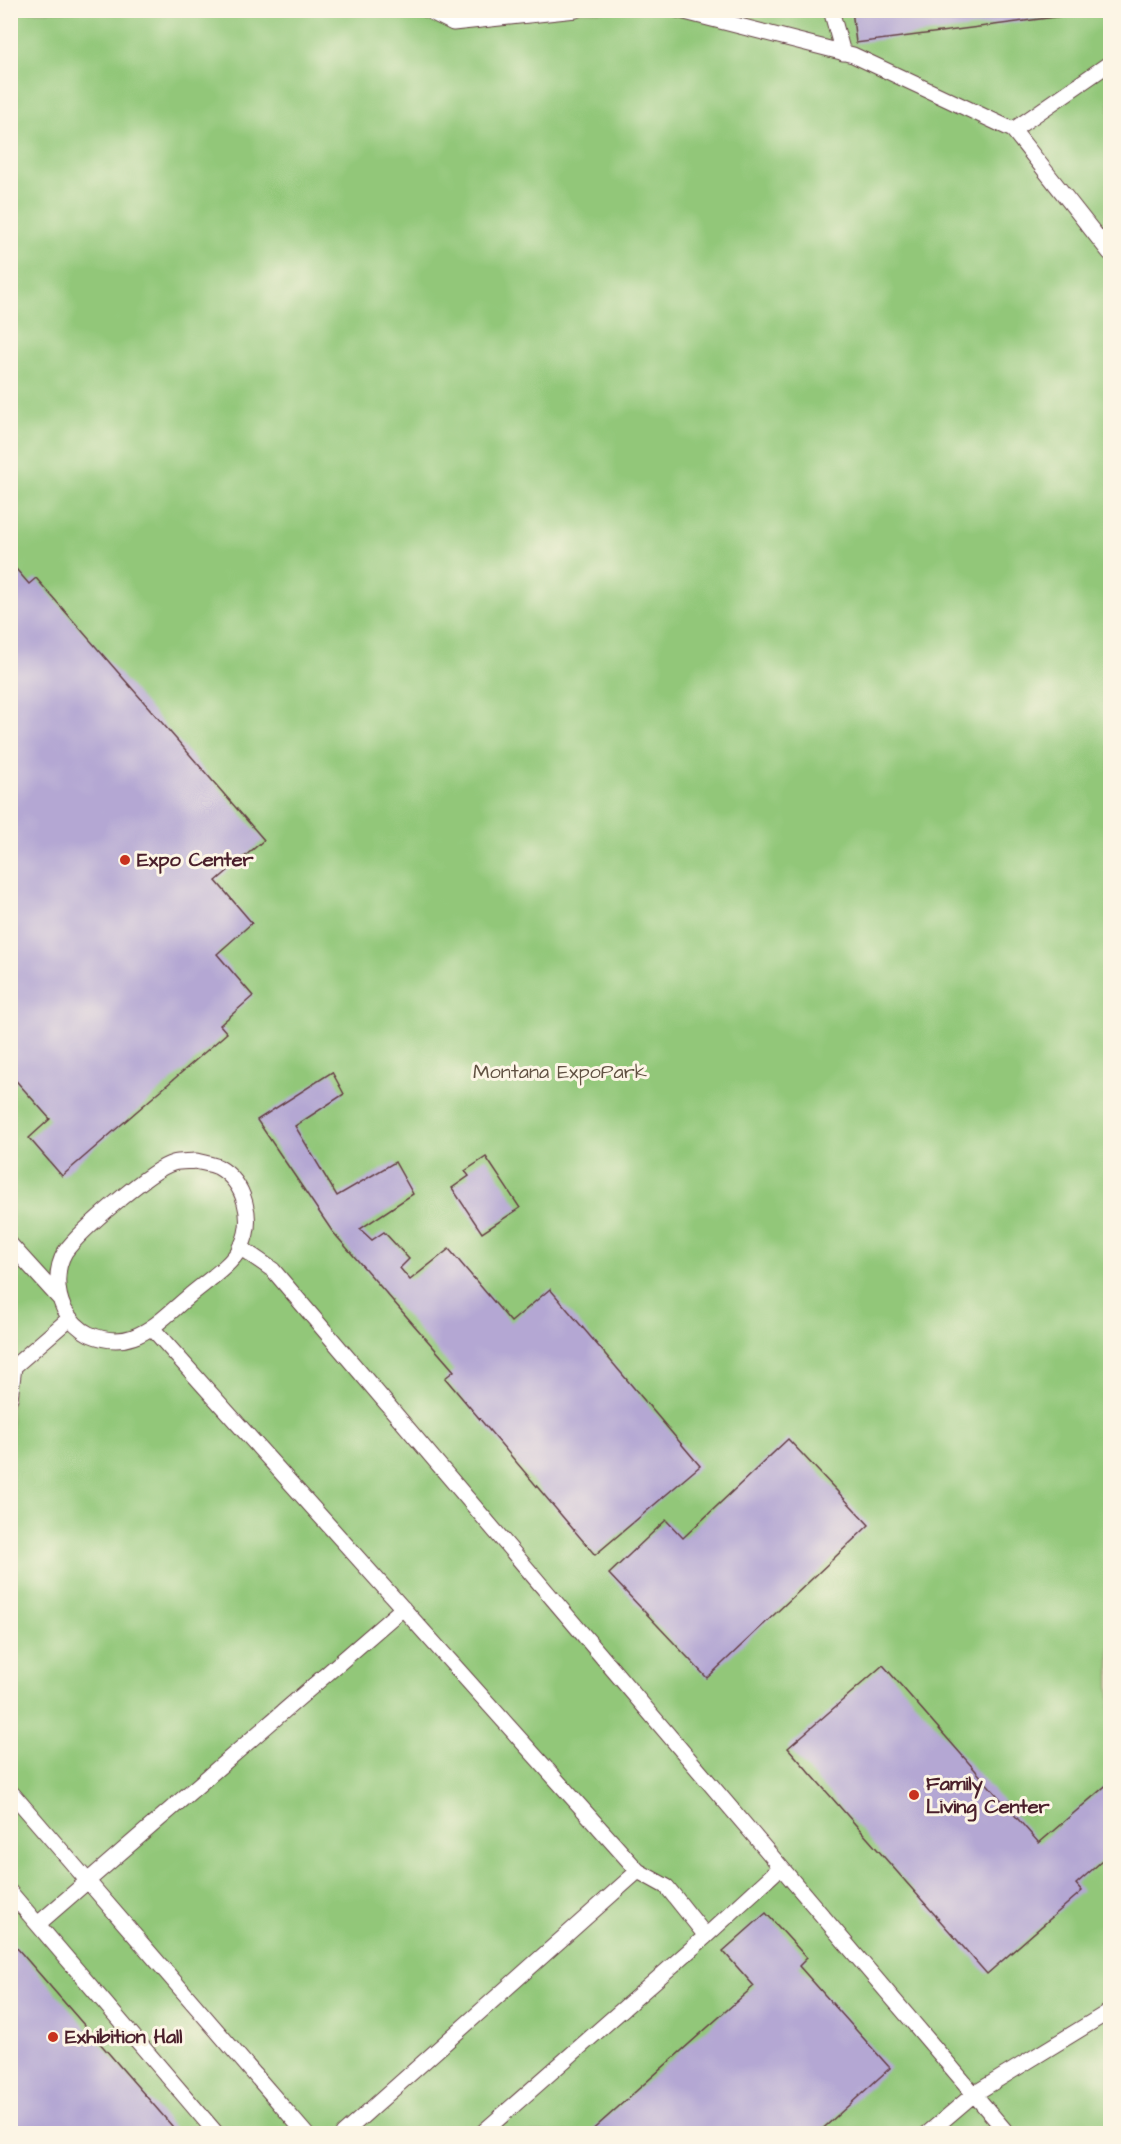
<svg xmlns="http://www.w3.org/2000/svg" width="1121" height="2144" viewBox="0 0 1121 2144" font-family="'Architects Daughter',sans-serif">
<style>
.green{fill:#92c779;stroke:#6e7352;stroke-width:1.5}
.building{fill:#b4a7d3}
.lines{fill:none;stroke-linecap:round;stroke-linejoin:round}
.service-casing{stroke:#643d43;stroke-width:17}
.service{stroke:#fff;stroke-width:15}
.poi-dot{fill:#c8321e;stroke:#fcf5e5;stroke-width:2}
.labels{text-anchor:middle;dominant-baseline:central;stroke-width:6;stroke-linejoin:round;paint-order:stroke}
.poi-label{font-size:20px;font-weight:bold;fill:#4a1f2b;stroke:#fcf5e5;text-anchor:start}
.park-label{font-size:20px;fill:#605142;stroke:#fcf5e5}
</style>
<rect width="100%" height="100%" fill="#fcf5e5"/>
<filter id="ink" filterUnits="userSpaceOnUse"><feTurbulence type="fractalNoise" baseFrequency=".0167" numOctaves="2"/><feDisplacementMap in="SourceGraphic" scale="12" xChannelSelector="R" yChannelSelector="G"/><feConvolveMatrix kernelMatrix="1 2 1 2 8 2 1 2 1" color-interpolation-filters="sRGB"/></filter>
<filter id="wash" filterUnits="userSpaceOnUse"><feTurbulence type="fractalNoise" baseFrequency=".008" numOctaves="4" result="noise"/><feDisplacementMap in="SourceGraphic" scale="24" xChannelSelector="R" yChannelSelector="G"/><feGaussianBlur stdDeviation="1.35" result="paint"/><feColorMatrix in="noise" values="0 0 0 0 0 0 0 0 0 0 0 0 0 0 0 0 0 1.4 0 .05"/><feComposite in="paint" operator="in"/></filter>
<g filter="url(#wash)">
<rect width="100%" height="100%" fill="#f7e5cd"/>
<path class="green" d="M 11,11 L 1110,11 L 1110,2133 L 11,2133 Z"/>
<g id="blocks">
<path class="building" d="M 852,10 L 1094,10 L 1094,12 L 856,43 Z
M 10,562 L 29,584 L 36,578 L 264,840 L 216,881 L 252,923 L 217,954 L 253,996 L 220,1025 L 227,1033 L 62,1176 L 29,1138 L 50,1119 L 10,1074 Z
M 332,1072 L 344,1094 L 295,1126 L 337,1196 L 395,1162 L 413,1194 L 360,1229 L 372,1240 L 384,1232 L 409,1259 L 400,1268 L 410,1280 L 449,1249 L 511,1322 L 550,1289 L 700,1466 L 595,1555 L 445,1378 L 454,1371 L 332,1231 L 257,1120 Z
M 486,1157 L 520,1208 L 482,1233 L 452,1188 L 469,1176 L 465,1171 Z
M 788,1439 L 869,1525 L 707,1678 L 609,1574 L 666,1520 L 683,1538 Z
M 883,1665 L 1039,1843 L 1110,1782 L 1110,1854 L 1076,1884 L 1082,1891 L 987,1974 L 788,1748 Z
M 766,1913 L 807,1958 L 799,1966 L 890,2068 L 817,2134 L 588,2134 L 754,1986 L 723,1951 Z
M 10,1940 L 179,2134 L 10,2134 Z"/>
</g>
</g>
<g filter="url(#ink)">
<use href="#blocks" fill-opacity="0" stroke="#643d43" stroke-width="1.5"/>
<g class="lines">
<g class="service-casing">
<path id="service" d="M 427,10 L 453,23 L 576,10
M 677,10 L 853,55 L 1013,130 L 1110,253
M 831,10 L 843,53
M 1013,130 L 1110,63
M 196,1161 C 203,1163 212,1164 218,1167 C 245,1182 255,1220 241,1247 C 230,1267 205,1282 188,1297 C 171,1311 155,1329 133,1337 C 119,1342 103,1340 89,1334 C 79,1329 70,1319 64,1309 C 56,1292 55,1269 65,1252 C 79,1232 151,1169 173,1163 C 180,1161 189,1162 196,1161 Z
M 10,1244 L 59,1298
M 240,1247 L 273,1270 L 1008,2134
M 152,1328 L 638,1871 L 343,2134
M 10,1367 L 14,1367 L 10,1398
M 10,1370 L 70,1318
M 10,1791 L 306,2134
M 10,1892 L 217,2134
M 38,1924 L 403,1608
M 706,1936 L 781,1867
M 481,2134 L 706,1936 L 667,1887 L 638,1871
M 927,2134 L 974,2094 L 1110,2011"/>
</g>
<use href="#service" class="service"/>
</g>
</g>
<g class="poi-dot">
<circle cx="125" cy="860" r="6"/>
<circle cx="914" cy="1795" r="6"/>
<circle cx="53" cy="2037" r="6"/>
</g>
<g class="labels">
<g class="poi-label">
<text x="137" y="860">Expo Center</text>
<text x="926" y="1784">Family<tspan x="926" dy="23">Living Center</tspan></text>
<text x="65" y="2037">Exhibition Hall</text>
</g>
<g class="park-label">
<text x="560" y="1072">Montana ExpoPark</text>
</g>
</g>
<rect width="1121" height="2144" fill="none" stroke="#fcf5e5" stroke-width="36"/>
</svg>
